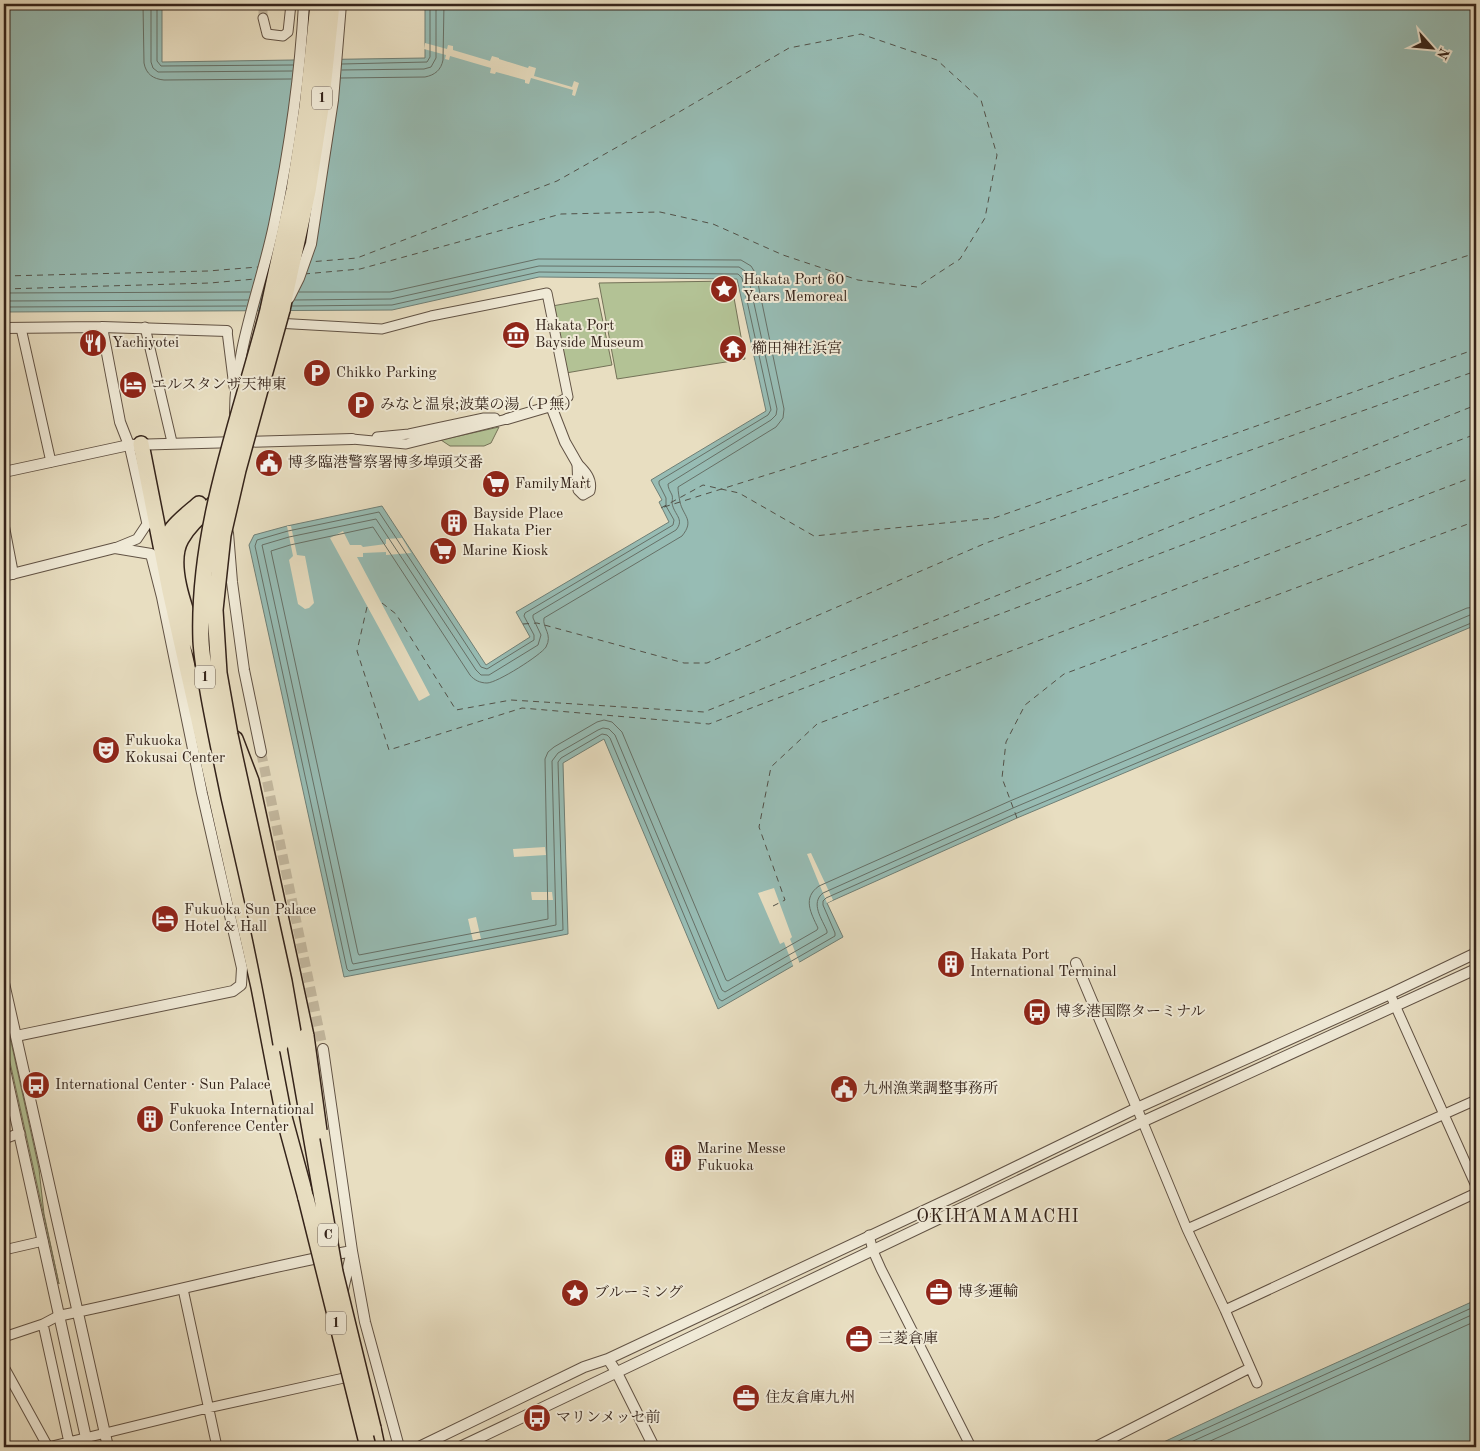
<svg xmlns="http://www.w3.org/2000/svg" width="1480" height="1451" viewBox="0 0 1480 1451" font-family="'Old Standard TT','Noto Serif JP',serif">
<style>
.green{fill:#b3c295;stroke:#747258}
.water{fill:#97bcb4;stroke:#6f7f76}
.pier{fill:#e8dec1}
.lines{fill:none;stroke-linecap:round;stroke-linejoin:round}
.shore{stroke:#667067;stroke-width:1}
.ferry{stroke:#525148;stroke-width:1;stroke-dasharray:6 5;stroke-linecap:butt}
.minor-tunnel{stroke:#c4b9a0;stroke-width:9;stroke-dasharray:9 4.5;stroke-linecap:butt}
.tertiary-tunnel{stroke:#c4b9a0;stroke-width:10;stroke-dasharray:10 5;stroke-linecap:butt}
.minor-casing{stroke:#615244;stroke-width:11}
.tertiary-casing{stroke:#615244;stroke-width:12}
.motorway-casing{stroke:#34231a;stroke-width:18}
.minor{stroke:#f0ead7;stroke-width:9}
.tertiary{stroke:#f0ead7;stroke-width:10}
.motorway{stroke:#e8dec1;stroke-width:15}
.motorway-bridge-casing{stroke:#34231a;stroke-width:18;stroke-linecap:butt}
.motorway-bridge{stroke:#e8dec1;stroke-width:15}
.labels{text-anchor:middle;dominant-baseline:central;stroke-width:4;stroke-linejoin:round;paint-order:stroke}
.shield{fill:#f0ead7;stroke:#6c5f53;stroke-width:1}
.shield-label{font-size:14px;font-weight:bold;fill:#34231a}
.poi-label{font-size:15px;fill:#34231a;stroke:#f0ead7;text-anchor:start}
.quarter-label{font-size:18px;letter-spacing:1px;fill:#34231a;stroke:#f0ead7}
</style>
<rect width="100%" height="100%" fill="#e8dec1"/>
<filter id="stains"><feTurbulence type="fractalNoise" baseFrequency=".004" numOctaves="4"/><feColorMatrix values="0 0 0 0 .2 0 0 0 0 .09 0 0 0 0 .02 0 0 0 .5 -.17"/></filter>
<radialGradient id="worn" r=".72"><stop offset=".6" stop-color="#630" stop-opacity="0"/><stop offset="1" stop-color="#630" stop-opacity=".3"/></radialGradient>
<path class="green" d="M 731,281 L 745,359 L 617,379 L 599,283 Z
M 598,298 L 612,365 L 566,373 L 552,306 Z
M 499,427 L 491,443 L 484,446 L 450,446 L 441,440 Z
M 4,1010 L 39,1169 L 44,1214 L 59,1284 L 4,1035 Z"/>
<path class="water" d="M 4,4 L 162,4 L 162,62 L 425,58 L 425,4 L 1476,4 L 1476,625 L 1017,818 L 827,903 L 843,937 L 718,1009 L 604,739 L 563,763 L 568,934 L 344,977 L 249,545 L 254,535 L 287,526 L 382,506 L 486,665 L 530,637 L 516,612 L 669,522 L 659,502 L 662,500 L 651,480 L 766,411 L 737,279 L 539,277 L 392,310 L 4,312 Z
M 1476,1300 L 1476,1447 L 1153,1447 L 1249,1402 Z"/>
<path class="pier" d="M 425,43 L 447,49 L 448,45 L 453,46 L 453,50 L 490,61 L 492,56 L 499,58 L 499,59 L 528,68 L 529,66 L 536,68 L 534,76 L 572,87 L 574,81 L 579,83 L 575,96 L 572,95 L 573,90 L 531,78 L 529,84 L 525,83 L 525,80 L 496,72 L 495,74 L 490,73 L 491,68 L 450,56 L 449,60 L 445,59 L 446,55 L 424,49 Z
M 287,526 L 291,526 L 297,555 L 305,556 L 314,603 L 309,608 L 305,609 L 298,604 L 289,560 L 293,556 Z
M 343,531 L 350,545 L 361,545 L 363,547 L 386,544 L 386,539 L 402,538 L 411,553 L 386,555 L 386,552 L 363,553 L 363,557 L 357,557 L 430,695 L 419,701 L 330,538 Z
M 545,847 L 546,855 L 514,857 L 513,849 Z
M 811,853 L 833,900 L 827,903 L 807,854 Z
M 774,888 L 792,937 L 790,939 L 800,964 L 794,968 L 784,942 L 780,944 L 758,893 Z
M 531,892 L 552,892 L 553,900 L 532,900 Z
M 476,917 L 481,939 L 473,941 L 468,919 Z"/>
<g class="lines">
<path class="shore" d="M 143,4 L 144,63 C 146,74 153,79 164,80 L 291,79
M 151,4 L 151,62 L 153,68 L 158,72 L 292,71
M 157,4 L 157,61 L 161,66 L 293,65
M 342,64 L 427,62 L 430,57 L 430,4
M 342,70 L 424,69 L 431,67 L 436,58 L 436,4
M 341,78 L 425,77 C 435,75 441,70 443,60 L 444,4
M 299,292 L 390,292 L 538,259 L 741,260 L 751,266 L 756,274 L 784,409 L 783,418 L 776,427 L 678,487 C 678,491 679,497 680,502 C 683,516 695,520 682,536 L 544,618 C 542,628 553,634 546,647 C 541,655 497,683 487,683 C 480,683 474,680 470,675 L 373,527 L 290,545 L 271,551 L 358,953 L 359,955 L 548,919 L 545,759 L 548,752 L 554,747 L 597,722 L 604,720 L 612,722 L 622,732 L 726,980 L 728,981 L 817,930 L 818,928 C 811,913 802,898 819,886 L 1010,801 L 1467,608 L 1476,607
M 4,293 L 250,292
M 295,300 L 391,299 L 539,266 L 739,267 L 745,271 L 748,276 L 777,409 L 776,415 L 771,420 L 668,484 C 668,488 670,491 672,495 C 673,498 672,501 672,503 C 674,515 685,519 676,530 L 533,615 L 533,618 L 541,635 L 538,645 L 489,675 L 481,675 L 476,670 L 376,519 L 289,537 L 262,545 L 352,962 L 353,964 L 556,925 L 552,761 L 558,753 L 598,730 L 603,728 L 609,729 L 615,735 L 722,990 L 725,992 L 827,933 L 827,931 C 822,919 810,903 823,893 L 1013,808 L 1470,615 L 1476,614
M 4,301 L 248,300
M 292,306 L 392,305 L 539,272 L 738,274 L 742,278 L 771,410 L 768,415 L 659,481 L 659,484 L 666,498 L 666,506 L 674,520 L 673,525 L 525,613 L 524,616 L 534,635 L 534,640 L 487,669 L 481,667 L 379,512 L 288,531 L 257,540 L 255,546 L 347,969 L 349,971 L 563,930 L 558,762 L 561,758 L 602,734 L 607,735 L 610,738 L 719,999 L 722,1001 L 835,936 L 835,933 L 823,905 L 823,901 L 826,898 L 1015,814 L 1476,621
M 4,307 L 246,306
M 1165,1447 L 1476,1306
M 1180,1447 L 1476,1313
M 1197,1447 L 1476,1321"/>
<path class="ferry" d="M 304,274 L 360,269 L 561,214 L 660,212 L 713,224 L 783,255 L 858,280 L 917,287 L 960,259 L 985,218 L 997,155 L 981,100 L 937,60 L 861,34 L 789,48 L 674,115 L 557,181 L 357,258 L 309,262
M 4,276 L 208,271 L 258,267
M 4,289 L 210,283 L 255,279
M 664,507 L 1476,253
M 661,508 L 703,485 L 739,493 L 814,536 L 994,518 L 1476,349
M 382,603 L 396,614 L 456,710 L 511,700 L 704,712 L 1476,405
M 367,607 L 357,651 L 389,750 L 522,708 L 709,724 L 1476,434
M 523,624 L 537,623 L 684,663 L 707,663 L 986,543 L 1476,371
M 1017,818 L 1002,778 L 1006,742 L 1025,705 L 1064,674 L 1476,521
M 773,906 L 785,900 L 759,827 L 771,767 L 817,724 L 1476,476"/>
<path class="minor-tunnel" d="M 263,18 L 263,4"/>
<path class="tertiary-tunnel" d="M 261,752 L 323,1049"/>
<g class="minor-casing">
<path id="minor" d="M 263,18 L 267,34 L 283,36 L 288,32 L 291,4
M 276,323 L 382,329 L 431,316 L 547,293 L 568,397 L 551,406
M 145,327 L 172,442
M 21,328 L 51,462
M 227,331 L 234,387
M 377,437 L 409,434 L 484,418 L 495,418
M 352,439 L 406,444 L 507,419
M 577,463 C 585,471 593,479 590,491 L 583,495 L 578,490 Z
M 115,548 L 137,539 L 147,524 L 129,445
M 1390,994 L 1476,1186
M 1137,1108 L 1187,1229 L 1225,1310 L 1257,1383
M 4,1139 L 20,1133
M 1187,1229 L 1476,1100
M 869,1235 L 873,1251 L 881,1269 L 971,1447
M 4,1250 L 43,1241
M 183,1289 L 217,1447
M 1225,1310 L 1476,1193
M 43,1324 L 70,1447
M 4,1337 L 43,1324 L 58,1316
M 4,1367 L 48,1447
M 48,1447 L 208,1408 L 353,1376
M 1095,1447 L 1250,1368"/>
</g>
<g class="tertiary-casing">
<path id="tertiary" d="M 289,298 L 299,278 L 311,244 L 333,100 L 341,4
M 102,327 L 120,422 L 129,445
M 4,328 L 102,327 L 227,331
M 235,413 C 235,349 261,287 274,225 C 289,152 300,78 304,4
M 507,419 L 551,406 L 565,442 L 577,463
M 4,472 L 129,445 L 352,439
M 4,527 L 13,574
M 228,533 L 232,582 L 244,670 L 261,752
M 4,576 L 115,548 L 151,554 L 162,597 L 202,793 L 242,968 L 241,985 L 233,991 L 16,1036
M 1076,963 L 1137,1108
M 4,983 L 108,1447
M 323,1049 L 352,1251 L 365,1322 L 399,1447
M 4,1065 L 88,1447
M 342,1294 L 351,1255
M 58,1316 C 156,1296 254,1270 352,1251
M 608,1359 L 617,1373 L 654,1447
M 419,1447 L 584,1367 L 608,1359 L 966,1191 L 1137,1108 L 1390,994 L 1476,953
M 460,1447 L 1144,1121 L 1476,969"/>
</g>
<g class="motorway-casing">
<path id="motorway" d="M 268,310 L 294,190 L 307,107 L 318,4
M 282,310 L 308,191 L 321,108 L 332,4
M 141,444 L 170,591 L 259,987 L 284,1117 L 306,1198
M 165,552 C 163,530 185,517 199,504
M 200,651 C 190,622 165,567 181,539 C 191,521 207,511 221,497
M 235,739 L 251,781 L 306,1036
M 373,1428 L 377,1447"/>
</g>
<use href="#minor" class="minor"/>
<use href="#tertiary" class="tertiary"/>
<use href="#motorway" class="motorway"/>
<g class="motorway-bridge-casing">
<path id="motorway-bridge" d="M 268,310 C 240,419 197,527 201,641 C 202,660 206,679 209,697 C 215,730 222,763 229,797 C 248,879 267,961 281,1044
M 282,310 L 238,470 L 223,535 L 215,610 L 219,673 L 230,735 L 284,981 L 335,1272 L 373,1428
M 306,1036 L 319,1131
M 306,1198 L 368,1447"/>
</g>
<use href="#motorway-bridge" class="motorway-bridge"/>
</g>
<defs>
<g id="sight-disc" transform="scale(1.4375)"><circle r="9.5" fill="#8f2418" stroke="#f0ead7"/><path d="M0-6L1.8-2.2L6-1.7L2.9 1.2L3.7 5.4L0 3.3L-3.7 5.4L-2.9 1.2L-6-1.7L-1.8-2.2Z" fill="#fff"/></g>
<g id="museum-disc" transform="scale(1.4375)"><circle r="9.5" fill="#8f2418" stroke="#f0ead7"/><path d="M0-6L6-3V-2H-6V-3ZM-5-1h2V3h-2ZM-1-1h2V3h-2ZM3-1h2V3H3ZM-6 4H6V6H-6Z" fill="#fff"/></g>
<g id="restaurant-disc" transform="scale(1.4375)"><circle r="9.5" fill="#8f2418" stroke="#f0ead7"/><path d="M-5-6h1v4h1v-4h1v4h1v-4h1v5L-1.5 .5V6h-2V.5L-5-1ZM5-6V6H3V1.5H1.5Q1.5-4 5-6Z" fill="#fff"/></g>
<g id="temple-disc" transform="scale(1.4375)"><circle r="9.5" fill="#8f2418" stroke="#f0ead7"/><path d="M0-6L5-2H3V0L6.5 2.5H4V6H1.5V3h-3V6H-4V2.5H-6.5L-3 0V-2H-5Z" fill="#fff"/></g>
<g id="parking-disc" transform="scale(1.4375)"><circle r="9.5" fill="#8f2418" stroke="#f0ead7"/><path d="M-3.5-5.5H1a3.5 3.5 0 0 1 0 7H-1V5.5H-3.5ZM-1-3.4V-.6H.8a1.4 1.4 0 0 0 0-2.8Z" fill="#fff"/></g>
<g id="hotel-disc" transform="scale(1.4375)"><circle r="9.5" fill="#8f2418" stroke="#f0ead7"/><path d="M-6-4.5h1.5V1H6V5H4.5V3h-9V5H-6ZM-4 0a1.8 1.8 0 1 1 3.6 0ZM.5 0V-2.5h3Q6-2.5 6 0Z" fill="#fff"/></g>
<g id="civic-disc" transform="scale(1.4375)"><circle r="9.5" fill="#8f2418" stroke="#f0ead7"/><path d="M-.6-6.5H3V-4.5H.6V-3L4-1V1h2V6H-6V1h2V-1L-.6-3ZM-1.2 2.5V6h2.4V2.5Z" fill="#fff"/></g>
<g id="supermarket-disc" transform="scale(1.4375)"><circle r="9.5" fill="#8f2418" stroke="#f0ead7"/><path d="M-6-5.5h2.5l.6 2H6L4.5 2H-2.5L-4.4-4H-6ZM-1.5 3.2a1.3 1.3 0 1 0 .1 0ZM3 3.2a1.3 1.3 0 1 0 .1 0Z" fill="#fff"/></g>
<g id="building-disc" transform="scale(1.4375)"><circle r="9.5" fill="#8f2418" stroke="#f0ead7"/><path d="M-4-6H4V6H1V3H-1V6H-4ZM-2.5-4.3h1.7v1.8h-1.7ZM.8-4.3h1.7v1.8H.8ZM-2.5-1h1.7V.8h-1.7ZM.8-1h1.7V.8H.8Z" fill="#fff"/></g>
<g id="theatre-disc" transform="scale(1.4375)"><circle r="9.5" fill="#8f2418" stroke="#f0ead7"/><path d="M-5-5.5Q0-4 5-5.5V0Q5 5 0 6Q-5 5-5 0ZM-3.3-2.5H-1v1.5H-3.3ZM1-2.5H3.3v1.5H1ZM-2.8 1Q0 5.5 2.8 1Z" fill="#fff"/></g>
<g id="bus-disc" transform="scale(1.4375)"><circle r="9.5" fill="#8f2418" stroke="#f0ead7"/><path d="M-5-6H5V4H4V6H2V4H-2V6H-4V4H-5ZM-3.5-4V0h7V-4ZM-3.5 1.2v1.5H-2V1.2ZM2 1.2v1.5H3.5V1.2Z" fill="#fff"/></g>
<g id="office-disc" transform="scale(1.4375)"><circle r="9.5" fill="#8f2418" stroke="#f0ead7"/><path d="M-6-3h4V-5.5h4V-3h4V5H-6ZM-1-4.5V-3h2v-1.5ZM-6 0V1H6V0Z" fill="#fff"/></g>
</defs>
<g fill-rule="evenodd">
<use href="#sight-disc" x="724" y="289"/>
<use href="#museum-disc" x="516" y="335"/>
<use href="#restaurant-disc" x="93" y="343"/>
<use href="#temple-disc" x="733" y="349"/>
<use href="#parking-disc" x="317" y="373"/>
<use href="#hotel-disc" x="133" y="385"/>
<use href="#parking-disc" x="361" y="405"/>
<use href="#civic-disc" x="269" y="463"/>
<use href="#supermarket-disc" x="496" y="484"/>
<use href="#building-disc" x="454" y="523"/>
<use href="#supermarket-disc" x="443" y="551"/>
<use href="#theatre-disc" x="106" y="750"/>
<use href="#hotel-disc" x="165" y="919"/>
<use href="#building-disc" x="951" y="964"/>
<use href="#bus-disc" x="1037" y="1012"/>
<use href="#bus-disc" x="36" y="1085"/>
<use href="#civic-disc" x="844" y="1089"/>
<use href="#building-disc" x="150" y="1119"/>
<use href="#building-disc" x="678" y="1158"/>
<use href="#office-disc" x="939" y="1292"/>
<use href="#sight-disc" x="575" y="1293"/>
<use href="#office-disc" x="859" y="1339"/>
<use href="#office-disc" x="746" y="1398"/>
<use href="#bus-disc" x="537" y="1418"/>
</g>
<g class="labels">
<g class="shield">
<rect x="312" y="86.5" width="20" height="23" rx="4"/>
<rect x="195" y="665.5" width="20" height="23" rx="4"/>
<rect x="318" y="1223.5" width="20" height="23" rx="4"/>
<rect x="326" y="1311.5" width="20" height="23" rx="4"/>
</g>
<g class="shield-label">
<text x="322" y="98">1</text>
<text x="205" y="677">1</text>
<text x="328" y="1235">C</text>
<text x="336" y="1323">1</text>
</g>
<g class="poi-label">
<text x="743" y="280">Hakata Port 60<tspan x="743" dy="17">Years Memoreal</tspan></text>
<text x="535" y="326">Hakata Port<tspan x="535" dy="17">Bayside Museum</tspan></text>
<text x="112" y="343">Yachiyotei</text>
<text x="752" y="349">櫛田神社浜宮</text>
<text x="336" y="373">Chikko Parking</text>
<text x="152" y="385">エルスタンザ天神東</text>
<text x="380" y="405">みなと温泉;波葉の湯（Ｐ無）</text>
<text x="288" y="463">博多臨港警察署博多埠頭交番</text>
<text x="515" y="484">FamilyMart</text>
<text x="473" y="514">Bayside Place<tspan x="473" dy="17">Hakata Pier</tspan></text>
<text x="462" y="551">Marine Kiosk</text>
<text x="125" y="741">Fukuoka<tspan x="125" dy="17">Kokusai Center</tspan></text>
<text x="184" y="910">Fukuoka Sun Palace<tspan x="184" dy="17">Hotel &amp; Hall</tspan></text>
<text x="970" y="955">Hakata Port<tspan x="970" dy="17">International Terminal</tspan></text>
<text x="1056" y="1012">博多港国際ターミナル</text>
<text x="55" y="1085">International Center · Sun Palace</text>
<text x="863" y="1089">九州漁業調整事務所</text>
<text x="169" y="1110">Fukuoka International<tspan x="169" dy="17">Conference Center</tspan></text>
<text x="697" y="1149">Marine Messe<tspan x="697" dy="17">Fukuoka</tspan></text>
<text x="958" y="1292">博多運輸</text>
<text x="594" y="1293">ブルーミング</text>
<text x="878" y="1339">三菱倉庫</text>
<text x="765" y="1398">住友倉庫九州</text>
<text x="556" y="1418">マリンメッセ前</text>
</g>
<g class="quarter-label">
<text x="998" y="1217">OKIHAMAMACHI</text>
</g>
</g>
<rect width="1480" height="1451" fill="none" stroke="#e8dec1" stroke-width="20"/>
<rect x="5" y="5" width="1470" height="1441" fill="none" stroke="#34231a" stroke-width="2.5"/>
<rect x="10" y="10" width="1460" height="1431" fill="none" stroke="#34231a"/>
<g transform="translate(1432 48) rotate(117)" stroke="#f0ead7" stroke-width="4" paint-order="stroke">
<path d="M0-4L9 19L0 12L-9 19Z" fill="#34231a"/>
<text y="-8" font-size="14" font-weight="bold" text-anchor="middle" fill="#34231a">N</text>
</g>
<rect width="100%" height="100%" filter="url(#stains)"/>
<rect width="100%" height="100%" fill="url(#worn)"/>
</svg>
